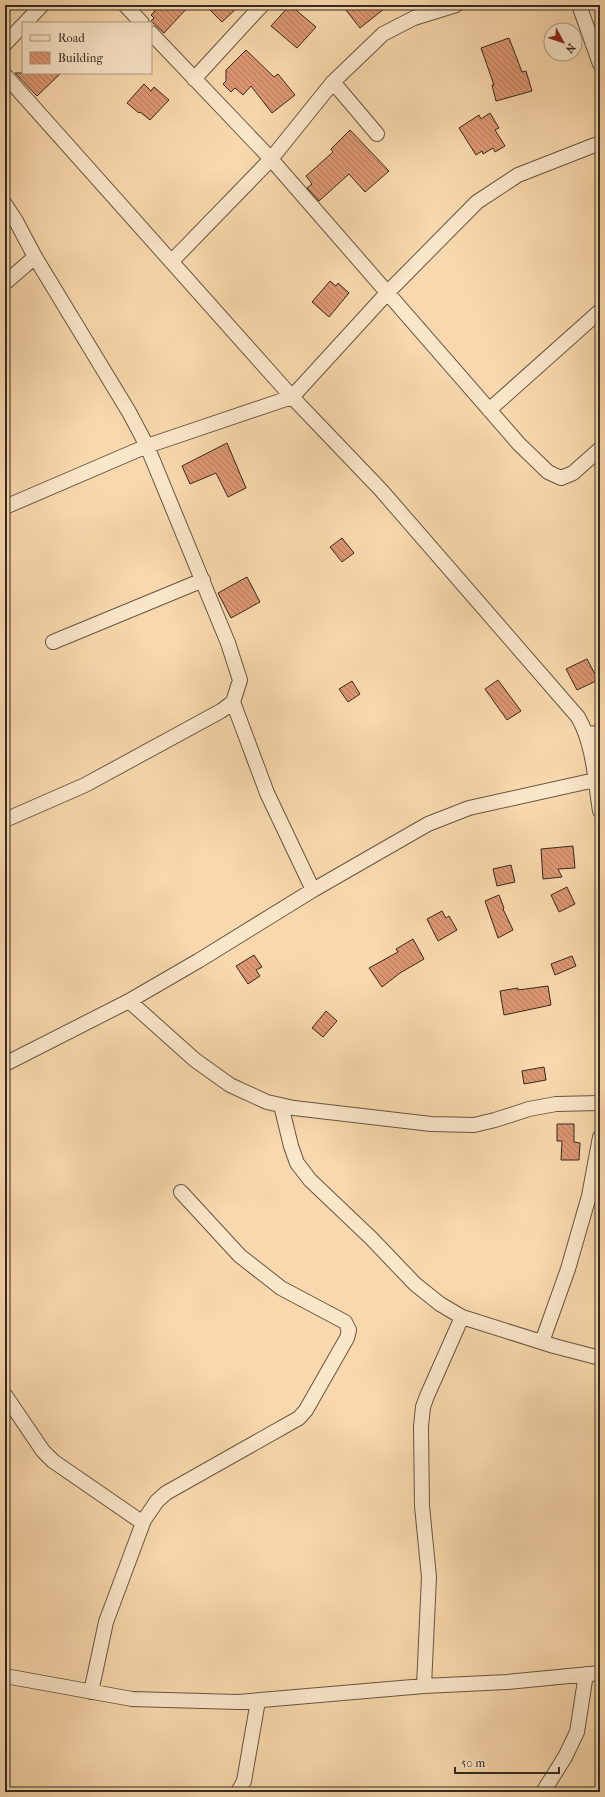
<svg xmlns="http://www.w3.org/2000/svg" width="605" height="1797" viewBox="0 0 605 1797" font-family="'IM FELL French Canon',serif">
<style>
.building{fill:url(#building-back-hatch);stroke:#342a20}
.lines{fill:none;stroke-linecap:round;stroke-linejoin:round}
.street-casing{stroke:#655643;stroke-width:16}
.street{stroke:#fae6c9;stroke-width:14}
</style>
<defs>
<pattern id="building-back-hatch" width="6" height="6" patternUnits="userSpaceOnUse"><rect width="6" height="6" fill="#dd9772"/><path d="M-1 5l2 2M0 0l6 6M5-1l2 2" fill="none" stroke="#b47b5d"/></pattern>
</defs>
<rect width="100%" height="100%" fill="#f8d8ac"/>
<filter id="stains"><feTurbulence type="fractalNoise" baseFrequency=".005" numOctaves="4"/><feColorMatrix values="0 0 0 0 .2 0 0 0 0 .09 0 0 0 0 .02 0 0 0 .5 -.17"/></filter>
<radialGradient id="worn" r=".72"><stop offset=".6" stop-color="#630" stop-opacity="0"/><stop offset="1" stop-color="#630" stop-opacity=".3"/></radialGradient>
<path class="building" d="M 148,5 L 190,5 L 164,33 L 151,21 L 154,18 L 151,15 L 155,11 Z
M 205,5 L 240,5 L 222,22 Z
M 290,5 L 316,27 L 297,48 L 271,26 Z
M 342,5 L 389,5 L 360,28 Z
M 509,38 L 522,72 L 526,71 L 532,91 L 496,101 L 492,85 L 494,85 L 481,48 Z
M 246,50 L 274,77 L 278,74 L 295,95 L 272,113 L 251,86 L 243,95 L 235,88 L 231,92 L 223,84 L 226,81 L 226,70 Z
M 15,73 L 61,73 L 37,96 Z
M 144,84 L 151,91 L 154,87 L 169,100 L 150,120 L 140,112 L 139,113 L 127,103 Z
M 490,113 L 499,128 L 495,130 L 505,146 L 495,152 L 493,148 L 483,154 L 482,151 L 476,155 L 459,128 L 479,115 L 481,119 Z
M 350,130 L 389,171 L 365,192 L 349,174 L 319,201 L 307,188 L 312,184 L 306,176 L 333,152 L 331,149 Z
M 330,281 L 336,286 L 338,283 L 349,293 L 329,317 L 312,302 Z
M 227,443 L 246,488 L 228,497 L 216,473 L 190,484 L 182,466 Z
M 342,538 L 354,553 L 342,562 L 330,547 Z
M 247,577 L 260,602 L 231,618 L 218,593 Z
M 587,659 L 598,680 L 577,690 L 566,669 Z
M 498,680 L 521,711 L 507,720 L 485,689 Z
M 352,681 L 360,694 L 348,702 L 339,689 Z
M 573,846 L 575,868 L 558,869 L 562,877 L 543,879 L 541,849 Z
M 511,865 L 515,882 L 497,886 L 493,869 Z
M 567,887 L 575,904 L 559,912 L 551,895 Z
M 499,895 L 504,908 L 503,909 L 513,930 L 498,938 L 485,901 Z
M 442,911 L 446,918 L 449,916 L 457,930 L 438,941 L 427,919 Z
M 413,939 L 424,959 L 400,973 L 382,987 L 369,968 L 398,952 L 396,949 Z
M 254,955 L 262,967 L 256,970 L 260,976 L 248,984 L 236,966 Z
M 572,956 L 576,966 L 555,975 L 551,964 Z
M 548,986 L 551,1005 L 504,1015 L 500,991 L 518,988 L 518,990 Z
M 326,1011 L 337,1021 L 323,1037 L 312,1028 Z
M 544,1067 L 546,1080 L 524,1084 L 522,1071 Z
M 557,1124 L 574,1124 L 574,1142 L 580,1143 L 579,1160 L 561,1160 L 562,1141 L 557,1141 Z"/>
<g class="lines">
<g class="street-casing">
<path id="street" d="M 125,5 L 142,23
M 579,5 L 600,64
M 25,23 L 42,5
M 151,33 L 271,159 L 519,444 L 548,472 L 561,478 L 573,473 L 600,449
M 5,44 L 23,25
M 5,75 L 292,397 L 381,490 L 578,717 C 594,745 595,781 600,811
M 194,79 L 262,5
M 333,82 L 377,134
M 5,204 L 16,221 L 35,257 L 129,412 L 147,446 L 228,643 L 240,680 L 233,702 L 221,711 L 85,785 L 5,820
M 172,261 L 271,159 L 333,82 L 383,34 L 414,18 L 456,5
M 5,283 L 35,257
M 489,410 L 600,311
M 5,507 L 147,446 L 292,397 L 388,292 L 477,202 L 518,175 L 600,143
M 53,642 L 203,580
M 233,702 L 267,793 L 313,890
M 586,734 L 600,733
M 129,1001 L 195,1060 L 230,1085 L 267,1102 L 294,1108 L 431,1124 L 474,1125 L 495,1120 L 529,1109 L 556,1104 L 600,1103
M 5,1064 L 129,1001 L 198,961 L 313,890 L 428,824 L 469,808 L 595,780
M 281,1105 L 291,1146 L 297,1163 L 310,1180 L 371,1238 L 415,1284 L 440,1304 L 462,1317 L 554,1346 L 600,1358
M 542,1342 L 568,1269 L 589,1196 L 600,1137
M 5,1395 L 43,1451 L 53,1461 L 143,1523
M 5,1676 L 132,1699 L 238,1702 L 424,1686 L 507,1682 L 600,1673
M 424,1686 L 429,1577 L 422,1506 L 421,1427 L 423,1407 L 427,1396 L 462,1317
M 91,1692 L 106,1622 L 144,1520 L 157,1501 L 166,1493 L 299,1418 L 306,1410 L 347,1338 L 349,1330 L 345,1322 L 281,1288 L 240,1256 L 181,1192
M 238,1792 L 244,1781 L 258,1701
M 543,1792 L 565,1757 L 577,1732 L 586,1674"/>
</g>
<use href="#street" class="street"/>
</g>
<rect width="605" height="1797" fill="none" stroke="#f8d8ac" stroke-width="20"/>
<rect x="6" y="6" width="593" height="1785" fill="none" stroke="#342a20" stroke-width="2"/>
<rect x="10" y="10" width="585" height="1777" fill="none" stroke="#342a20"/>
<rect x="22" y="22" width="130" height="52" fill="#fae6c9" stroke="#ab9b85"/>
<rect x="30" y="35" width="20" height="6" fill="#fae6c9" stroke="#ab9b85"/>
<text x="58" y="42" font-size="12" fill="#342a20">Road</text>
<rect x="30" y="52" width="20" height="12" fill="url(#building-back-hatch)" stroke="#ab9b85"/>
<text x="58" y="62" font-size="12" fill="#342a20">Building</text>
<g transform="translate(563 42) rotate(130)"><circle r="19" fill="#fae6c9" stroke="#ab9b85"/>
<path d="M0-3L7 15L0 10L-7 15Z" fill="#8f2418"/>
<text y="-6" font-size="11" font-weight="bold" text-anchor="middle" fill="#342a20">N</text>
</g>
<path d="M455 1767v6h104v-6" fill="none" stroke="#342a20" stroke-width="2"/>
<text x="461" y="1767" font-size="12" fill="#342a20" stroke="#fae6c9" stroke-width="3" paint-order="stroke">50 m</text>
<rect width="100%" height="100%" filter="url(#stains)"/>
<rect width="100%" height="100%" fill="url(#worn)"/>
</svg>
